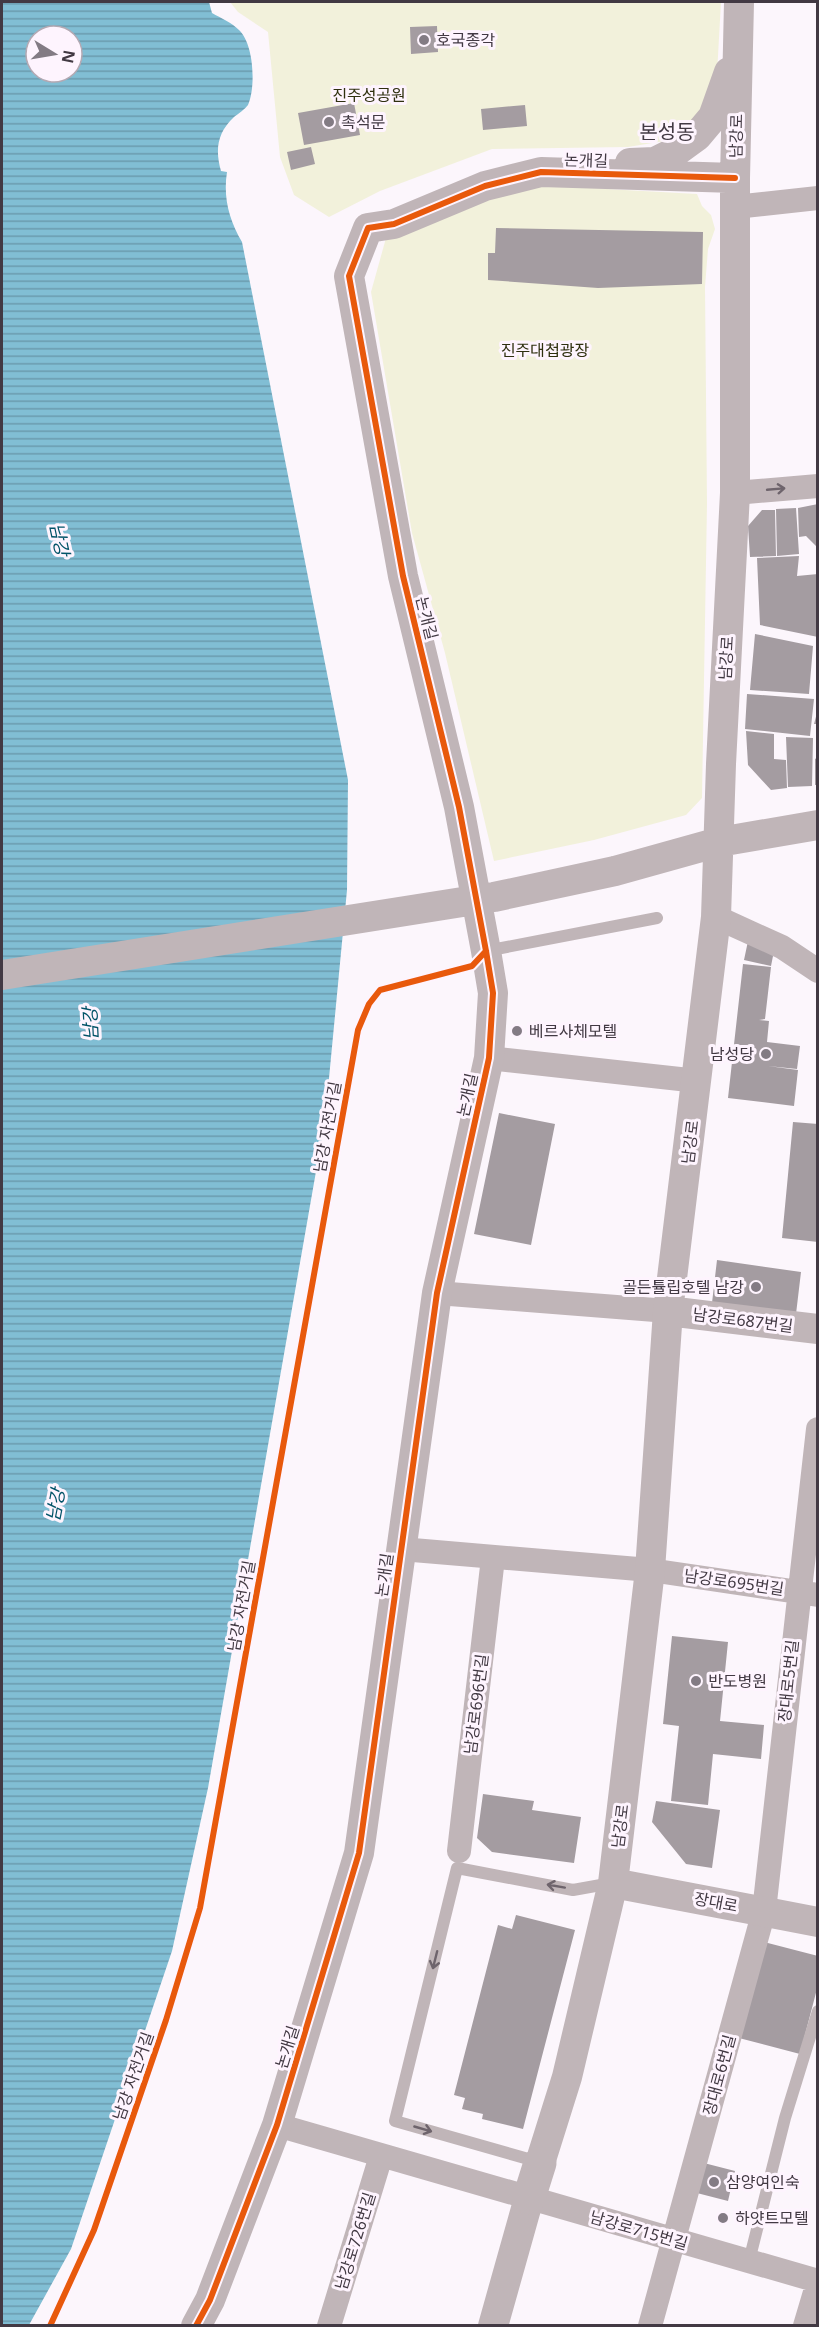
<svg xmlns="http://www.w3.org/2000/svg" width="819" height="2327" viewBox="0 0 819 2327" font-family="'Noto Sans','Noto Sans KR',sans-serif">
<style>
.green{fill:#f2f1db}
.water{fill:url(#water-rules);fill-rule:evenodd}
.building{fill:#a49ca1}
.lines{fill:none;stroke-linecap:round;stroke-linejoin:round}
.service{stroke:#c0b5b8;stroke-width:12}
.minor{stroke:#c0b5b8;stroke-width:24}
.tertiary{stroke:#c0b5b8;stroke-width:30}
.secondary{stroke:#c0b5b8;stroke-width:33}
.cycleway-casing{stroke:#fef4fe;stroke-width:10}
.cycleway{stroke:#e8590c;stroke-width:6}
.oneway{stroke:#6e646c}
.poi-dot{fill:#837b84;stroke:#fef4fe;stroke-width:2}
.labels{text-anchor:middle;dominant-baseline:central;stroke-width:6;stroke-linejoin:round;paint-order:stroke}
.poi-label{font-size:16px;fill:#423943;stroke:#fef4fe;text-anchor:start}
.park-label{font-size:16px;fill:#2f300f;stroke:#fef4fe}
.street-label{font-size:16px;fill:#423943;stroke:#fef4fe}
.water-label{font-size:18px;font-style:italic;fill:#025368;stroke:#fef4fe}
.quarter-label{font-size:20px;fill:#423943;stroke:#fef4fe}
</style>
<defs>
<pattern id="water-rules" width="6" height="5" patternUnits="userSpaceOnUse" patternTransform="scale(1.5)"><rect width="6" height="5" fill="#81bed4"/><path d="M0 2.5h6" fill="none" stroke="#6b9bae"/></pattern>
</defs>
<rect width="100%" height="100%" fill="#fcf6fc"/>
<path class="green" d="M 230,2 L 721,2 L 716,92 L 683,138 L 628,147 L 492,149 L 380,191 L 329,217 L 294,195 L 280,157 L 268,32 L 238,12 Z
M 540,181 L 607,189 L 697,194 L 702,206 L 711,215 L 715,229 L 708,249 L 705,287 L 707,504 L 702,798 L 686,815 L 594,840 L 494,861 L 445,653 L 412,533 L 371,292 L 386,238 Z"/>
<path class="water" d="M 2,2 L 209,2 L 212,13 C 221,18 232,23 239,30 C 254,44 256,87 248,105 C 245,109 238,114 234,117 C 217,133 215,150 221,171 L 227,172 C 223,197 229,220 242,242 L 348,780 L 347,890 L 325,1120 L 208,1788 L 172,1951 L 71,2249 L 29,2325 L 2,2326 ZM 36,36 L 72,36 L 72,72 L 36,72 Z"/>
<path class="building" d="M 437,26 L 438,52 L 411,54 L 410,27 Z
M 354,103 L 360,135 L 304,145 L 298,113 Z
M 525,105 L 527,126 L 483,130 L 481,109 Z
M 311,147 L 315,164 L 291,170 L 287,152 Z
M 496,228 L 703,232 L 702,284 L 598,288 L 488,280 L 488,253 L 495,253 Z
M 818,504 L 818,548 L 806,536 L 799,537 L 798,508 Z
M 796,508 L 799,554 L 777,556 L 776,509 Z
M 762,510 L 775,510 L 776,556 L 750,557 L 748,526 Z
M 799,556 L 797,576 L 818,574 L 818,637 L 760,625 L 757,558 Z
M 755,634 L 813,646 L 809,694 L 750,690 Z
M 747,694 L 814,699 L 810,736 L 745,729 Z
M 818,709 L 818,724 L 814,724 Z
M 746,731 L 774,734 L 774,759 L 786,760 L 787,788 L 771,790 L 748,765 Z
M 786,737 L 813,738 L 812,786 L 788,787 Z
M 818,757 L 818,785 L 815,785 L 815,759 Z
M 748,941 L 774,951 L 771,966 L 744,960 Z
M 743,964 L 771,967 L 765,1019 L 759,1020 L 769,1021 L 767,1042 L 800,1046 L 797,1069 L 768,1066 L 798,1070 L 794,1106 L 728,1098 Z
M 499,1113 L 555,1124 L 531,1245 L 474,1234 Z
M 793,1122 L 818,1124 L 818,1242 L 782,1238 Z
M 717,1260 L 801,1272 L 796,1314 L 712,1303 Z
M 672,1636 L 728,1642 L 720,1721 L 764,1725 L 761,1759 L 713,1754 L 708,1805 L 671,1801 L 679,1726 L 663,1724 Z
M 483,1794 L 534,1801 L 532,1810 L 581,1817 L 574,1863 L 492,1852 L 477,1838 Z
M 656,1801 L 720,1810 L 712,1868 L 686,1864 L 652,1822 Z
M 516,1915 L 575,1930 L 523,2129 L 482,2119 L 483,2114 L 462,2109 L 465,2098 L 454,2095 L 498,1925 L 512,1929 Z
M 764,1942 L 818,1956 L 818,1985 L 800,2054 L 739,2038 Z
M 700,2162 L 735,2171 L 728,2201 L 693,2192 Z"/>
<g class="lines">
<path class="service" d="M 486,951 L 657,918
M 539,2162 L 395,2121 L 457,1868 L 573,1890 L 612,1883
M 749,2261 L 785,2118 L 818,2011"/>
<path class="minor" d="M 735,207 L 818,198
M 735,493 L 818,486
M 716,917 L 782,947 L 818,971
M 489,1058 L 698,1081
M 437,1293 L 668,1311
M 401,1549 L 650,1570 L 818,1595
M 459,1851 L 493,1558
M 277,2125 L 818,2281
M 329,2326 L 381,2156
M 650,2326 L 764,1911 L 818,1429
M 805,2326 L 818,2282"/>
<path class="tertiary" d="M 630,163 L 655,162 L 675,152 L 697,136 L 713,117 L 729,72
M 2,975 L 494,897 L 615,871 L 719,842 L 818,825
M 668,1311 L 818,1329
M 613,1883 L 818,1922
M 540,2163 L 567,2077 L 613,1883 L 650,1570 L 668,1311 L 716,917 L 721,764 L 735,493 L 735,178 L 739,2
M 196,2326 L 210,2300 L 277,2125 L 359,1853 L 437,1293 L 489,1058 L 493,993 L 486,951 L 459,807 L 403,576 L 349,276 L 368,228 L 394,224 L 485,186 L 541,172 L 735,178
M 493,2326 L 529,2198"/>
<path class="secondary" d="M 529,2198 L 540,2163"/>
<g class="cycleway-casing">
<path id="cycleway" d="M 50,2326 L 94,2230 L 166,2020 L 200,1908 L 358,1030 L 369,1004 L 380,990 L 472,966 L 486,951
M 196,2326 L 210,2300 L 277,2125 L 359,1853 L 437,1293 L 489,1058 L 493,993 L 486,951 L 459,807 L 403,576 L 349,276 L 368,228 L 394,224 L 485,186 L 541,172 L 735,178"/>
</g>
<use href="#cycleway" class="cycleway"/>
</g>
<defs><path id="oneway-shaft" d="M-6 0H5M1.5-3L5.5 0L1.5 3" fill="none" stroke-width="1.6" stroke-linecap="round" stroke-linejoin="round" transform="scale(1.5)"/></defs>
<g class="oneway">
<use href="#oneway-shaft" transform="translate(776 489) rotate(-5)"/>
<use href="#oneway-shaft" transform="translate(556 1886) rotate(-170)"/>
<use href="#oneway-shaft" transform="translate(435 1960) rotate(104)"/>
<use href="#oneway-shaft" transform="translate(423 2129) rotate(16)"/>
</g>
<g class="poi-dot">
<circle cx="424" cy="40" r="6"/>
<circle cx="329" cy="122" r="6"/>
<circle cx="517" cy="1031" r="6"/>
<circle cx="766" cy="1054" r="6"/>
<circle cx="756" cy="1287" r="6"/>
<circle cx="696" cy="1681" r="6"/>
<circle cx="714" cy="2182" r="6"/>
<circle cx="723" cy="2218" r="6"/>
</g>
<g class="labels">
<g class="poi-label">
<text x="436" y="40">호국종각</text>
<text x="341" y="122">촉석문</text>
<text x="529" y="1031">베르사체모텔</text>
<text x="754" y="1054" text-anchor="end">남성당</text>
<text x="744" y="1287" text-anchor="end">골든튤립호텔 남강</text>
<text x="708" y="1681">반도병원</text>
<text x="726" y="2182">삼양여인숙</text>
<text x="735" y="2218">하얏트모텔</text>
</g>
<g class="park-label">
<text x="369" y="95">진주성공원</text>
<text x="545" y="350">진주대첩광장</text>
</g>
<g class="street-label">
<text transform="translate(736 136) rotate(-89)">남강로</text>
<text transform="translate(586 160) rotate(2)">논개길</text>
<text transform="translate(427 618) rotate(76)">논개길</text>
<text transform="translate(726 658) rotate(-87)">남강로</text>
<text transform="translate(467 1095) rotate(-78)">논개길</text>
<text transform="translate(327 1127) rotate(-80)">남강 자전거길</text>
<text transform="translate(690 1142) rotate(-83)">남강로</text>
<text transform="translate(743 1320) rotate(7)">남강로687번길</text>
<text transform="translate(384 1575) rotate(-82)">논개길</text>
<text transform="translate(734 1582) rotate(8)">남강로695번길</text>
<text transform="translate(241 1606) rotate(-80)">남강 자전거길</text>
<text transform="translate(788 1681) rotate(-84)">장대로5번길</text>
<text transform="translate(476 1704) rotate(-83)">남강로696번길</text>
<text transform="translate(620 1826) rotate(-83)">남강로</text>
<text transform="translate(716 1902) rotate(11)">장대로</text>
<text transform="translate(287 2047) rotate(-73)">논개길</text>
<text transform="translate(719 2075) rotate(-75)">장대로6번길</text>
<text transform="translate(133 2076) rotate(-71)">남강 자전거길</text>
<text transform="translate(639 2230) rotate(16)">남강로715번길</text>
<text transform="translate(355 2241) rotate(-73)">남강로726번길</text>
</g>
<g class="water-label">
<text transform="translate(60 539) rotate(78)">남강</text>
<text transform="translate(90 1024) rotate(-93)">남강</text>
<text transform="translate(55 1505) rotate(-79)">남강</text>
</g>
<g class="quarter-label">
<text x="667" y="131">본성동</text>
</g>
</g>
<rect width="819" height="2327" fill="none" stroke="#423943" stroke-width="6"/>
<g transform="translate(54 54) rotate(101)"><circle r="28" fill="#fef4fe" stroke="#b3a9b3" stroke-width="1.5"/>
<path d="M0-4.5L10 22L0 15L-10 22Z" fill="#837b84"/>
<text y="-9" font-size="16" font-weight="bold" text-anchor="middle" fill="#423943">N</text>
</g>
</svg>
